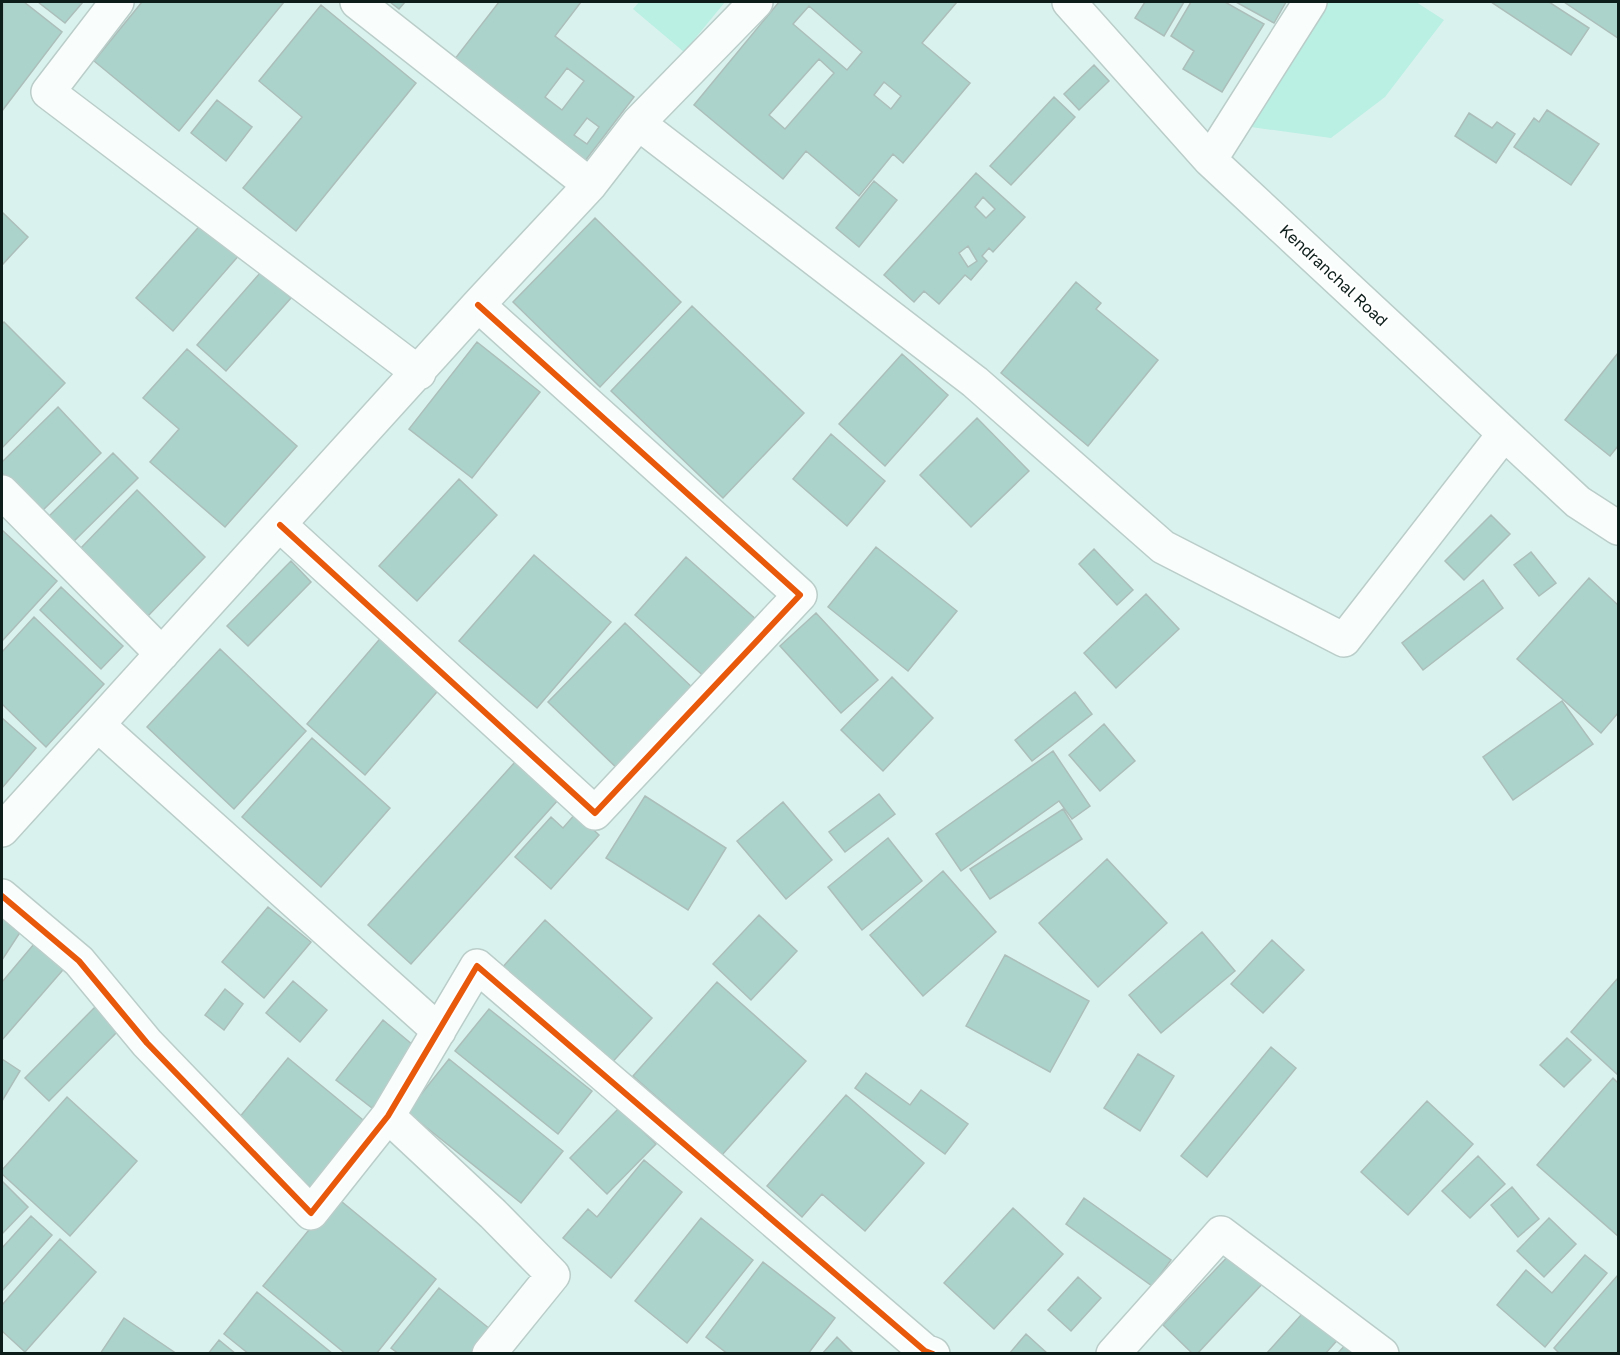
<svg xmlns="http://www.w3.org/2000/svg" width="1620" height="1355" viewBox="0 0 1620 1355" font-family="'Golos Text',sans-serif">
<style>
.green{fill:#baefe4}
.building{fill:#abd3cb;stroke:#acbeba;stroke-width:1.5;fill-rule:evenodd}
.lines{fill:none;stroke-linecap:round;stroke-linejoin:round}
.street-casing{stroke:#bacdc9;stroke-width:36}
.street{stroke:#f9fdfc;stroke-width:33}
.cycleway-casing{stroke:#fff;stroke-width:10}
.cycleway{stroke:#e8590c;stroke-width:6}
.labels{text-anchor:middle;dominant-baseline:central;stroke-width:4.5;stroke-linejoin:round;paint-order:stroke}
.street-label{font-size:16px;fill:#0d1e1a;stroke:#fff}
</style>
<rect width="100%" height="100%" fill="#daf2ed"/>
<path class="green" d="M 639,2 L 725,2 L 684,52 L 633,9 Z
M 1324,2 L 1416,2 L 1444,20 L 1385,97 L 1331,138 L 1251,127 Z"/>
<path class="building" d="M 3,2 L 24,2 L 62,32 L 2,111 Z
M 38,2 L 83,2 L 65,23 Z
M 142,2 L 284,2 L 179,131 L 94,61 Z
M 390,2 L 405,2 L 399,9 Z
M 499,2 L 581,2 L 555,36 L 634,97 L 585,161 L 454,60 ZM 567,68 L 584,81 L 562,110 L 545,97 ZM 587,118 L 599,127 L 587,144 L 574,135 Z
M 779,2 L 957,2 L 922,43 L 970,83 L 903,163 L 893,154 L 859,196 L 806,151 L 783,179 L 694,105 ZM 809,6 L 862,52 L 847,70 L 793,24 ZM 819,59 L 834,73 L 785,129 L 769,115 ZM 884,82 L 901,96 L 891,109 L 874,95 Z
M 1145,2 L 1184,2 L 1164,36 L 1135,18 Z
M 1191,2 L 1225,2 L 1264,24 L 1222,92 L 1183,69 L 1194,51 L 1171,36 Z
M 1236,2 L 1286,2 L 1274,23 Z
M 1491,2 L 1549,2 L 1589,28 L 1571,55 Z
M 1564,2 L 1618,2 L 1618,38 Z
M 321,5 L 416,83 L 296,231 L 243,188 L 302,117 L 259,81 Z
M 1094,65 L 1109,81 L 1079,110 L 1064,94 Z
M 1054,97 L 1075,117 L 1011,185 L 990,166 Z
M 217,100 L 252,127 L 226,161 L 191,133 Z
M 1547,110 L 1599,144 L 1571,185 L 1514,147 L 1534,118 L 1539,122 Z
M 1469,113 L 1492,128 L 1497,122 L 1515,134 L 1496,163 L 1455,136 Z
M 976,173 L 1025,217 L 993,252 L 989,248 L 982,256 L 987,261 L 971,280 L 965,275 L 939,304 L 924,291 L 914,302 L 884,275 ZM 983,197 L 995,209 L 986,218 L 975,207 ZM 968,246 L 977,261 L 968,267 L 959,253 Z
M 874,181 L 897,200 L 859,247 L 836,228 Z
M 2,212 L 28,237 L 2,265 Z
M 595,218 L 681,302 L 600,387 L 513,302 Z
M 204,221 L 241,253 L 173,331 L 136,298 Z
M 261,272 L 291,298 L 226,371 L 197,345 Z
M 1076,282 L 1101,303 L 1096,309 L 1158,360 L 1088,446 L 1001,373 Z
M 692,306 L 804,413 L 723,498 L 611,391 Z
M 4,322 L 65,383 L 2,448 L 2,324 Z
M 477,342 L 540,392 L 472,478 L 409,429 Z
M 187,349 L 297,446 L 225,527 L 150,462 L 179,429 L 143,398 Z
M 1618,353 L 1618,446 L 1610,456 L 1565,420 Z
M 902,354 L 948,395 L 885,466 L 839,424 Z
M 58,407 L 101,453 L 40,513 L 2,473 L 2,462 Z
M 977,418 L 1029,471 L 971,527 L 920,475 Z
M 831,434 L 885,481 L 847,526 L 793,479 Z
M 113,453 L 138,478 L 69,546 L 44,521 Z
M 459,479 L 497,515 L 417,601 L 379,566 Z
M 137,490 L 205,557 L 147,617 L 79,550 Z
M 1491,515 L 1510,534 L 1464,580 L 1445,561 Z
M 2,530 L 57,581 L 2,641 Z
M 876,547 L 957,611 L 908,671 L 828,607 Z
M 1094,549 L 1133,590 L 1117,605 L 1079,564 Z
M 1531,552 L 1556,583 L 1539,596 L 1514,565 Z
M 534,555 L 611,622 L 537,708 L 459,641 Z
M 686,557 L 758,621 L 707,679 L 635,615 Z
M 291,561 L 311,582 L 248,646 L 227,626 Z
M 1589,578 L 1618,605 L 1618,713 L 1601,733 L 1517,659 Z
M 1483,580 L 1503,608 L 1423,670 L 1402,643 Z
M 61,587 L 123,646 L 101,669 L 40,610 Z
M 1146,594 L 1179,629 L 1116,688 L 1084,653 Z
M 816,613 L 878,680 L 841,713 L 780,646 Z
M 34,617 L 104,684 L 46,747 L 2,704 L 2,652 Z
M 625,623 L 698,693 L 622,773 L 548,702 Z
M 384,634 L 442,686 L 365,775 L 307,724 Z
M 220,649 L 306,731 L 234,809 L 147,727 Z
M 892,677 L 933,718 L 883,771 L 841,730 Z
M 1075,692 L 1092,714 L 1032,761 L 1015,740 Z
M 1562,701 L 1593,744 L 1513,800 L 1483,757 Z
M 2,718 L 36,748 L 2,788 Z
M 1104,724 L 1135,761 L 1100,791 L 1069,755 Z
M 312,738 L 390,808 L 321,887 L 242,817 Z
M 1053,751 L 1090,806 L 1072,819 L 1059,801 L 961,871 L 936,834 Z
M 515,762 L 558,800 L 411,964 L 368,925 Z
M 879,794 L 895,814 L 845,852 L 829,832 Z
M 645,796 L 726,848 L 688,910 L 606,858 Z
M 783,802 L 832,860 L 786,899 L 737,841 Z
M 1063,809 L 1082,839 L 990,899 L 970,869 Z
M 576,813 L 599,835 L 551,889 L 515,857 L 551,817 L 563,828 Z
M 888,838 L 922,881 L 862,930 L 828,887 Z
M 1107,859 L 1167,923 L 1098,987 L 1039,923 Z
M 943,871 L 996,932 L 923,996 L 870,935 Z
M 268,907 L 311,942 L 264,998 L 222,962 Z
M 759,915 L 797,951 L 751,1000 L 713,964 Z
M 2,918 L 21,931 L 2,960 Z
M 545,920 L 652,1018 L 609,1066 L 501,969 Z
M 1202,932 L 1235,971 L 1161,1033 L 1129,995 Z
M 39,938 L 68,964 L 2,1040 L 2,982 Z
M 1272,940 L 1304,970 L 1263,1013 L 1231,984 Z
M 1005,955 L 1089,1001 L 1050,1072 L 966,1026 Z
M 1618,978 L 1618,1075 L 1571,1032 Z
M 293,981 L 327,1010 L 300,1042 L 266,1013 Z
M 717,982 L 806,1061 L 722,1155 L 633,1076 Z
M 225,989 L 243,1004 L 224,1030 L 205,1015 Z
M 96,1006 L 120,1029 L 49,1101 L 25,1078 Z
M 489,1009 L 592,1091 L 558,1134 L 455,1051 Z
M 383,1020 L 419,1050 L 372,1108 L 336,1080 Z
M 1567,1038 L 1591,1060 L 1564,1087 L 1540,1065 Z
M 1271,1047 L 1296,1068 L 1207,1177 L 1181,1156 Z
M 1138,1054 L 1174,1076 L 1140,1131 L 1104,1108 Z
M 288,1058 L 368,1124 L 314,1190 L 234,1124 Z
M 2,1059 L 20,1071 L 2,1101 Z
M 449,1059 L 563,1151 L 521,1203 L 407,1112 Z
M 866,1073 L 910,1105 L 921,1090 L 968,1124 L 945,1154 L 855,1088 Z
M 1613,1078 L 1618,1083 L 1618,1236 L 1537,1165 Z
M 846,1095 L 924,1163 L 865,1231 L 822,1194 L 802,1217 L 767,1186 Z
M 67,1097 L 137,1161 L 70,1236 L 2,1174 L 2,1170 Z
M 1427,1101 L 1473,1144 L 1408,1215 L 1361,1172 Z
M 619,1108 L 656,1144 L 607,1194 L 570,1158 Z
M 1478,1156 L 1505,1184 L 1470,1218 L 1442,1191 Z
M 644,1160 L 682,1192 L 611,1278 L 563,1238 L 588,1209 L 597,1217 Z
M 2,1181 L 28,1207 L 2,1234 Z
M 1512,1187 L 1539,1219 L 1518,1237 L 1491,1205 Z
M 336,1197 L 436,1279 L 376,1354 L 346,1354 L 263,1286 Z
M 1084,1198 L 1171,1260 L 1152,1286 L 1066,1224 Z
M 1013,1208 L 1063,1254 L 994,1329 L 944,1283 Z
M 31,1216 L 52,1235 L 2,1291 L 2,1248 Z
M 701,1218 L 753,1260 L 687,1343 L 635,1301 Z
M 1549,1218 L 1576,1244 L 1544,1277 L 1517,1251 Z
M 60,1239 L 96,1272 L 25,1352 L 2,1331 L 2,1305 Z
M 1233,1251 L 1265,1281 L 1197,1354 L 1193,1354 L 1163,1325 Z
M 1585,1255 L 1607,1273 L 1545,1347 L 1497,1305 L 1526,1270 L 1552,1293 Z
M 763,1262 L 835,1318 L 808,1354 L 728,1354 L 706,1337 Z
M 1618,1275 L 1618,1354 L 1560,1354 L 1554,1348 Z
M 1078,1277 L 1101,1298 L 1071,1331 L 1048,1310 Z
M 439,1288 L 490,1329 L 470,1354 L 399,1354 L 391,1348 Z
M 257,1292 L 333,1354 L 249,1354 L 224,1334 Z
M 1310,1305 L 1342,1335 L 1325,1354 L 1266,1354 Z
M 124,1318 L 177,1354 L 100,1354 Z
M 1026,1334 L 1047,1353 L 1047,1354 L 1009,1354 Z
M 837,1337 L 854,1354 L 822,1354 Z
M 219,1340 L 236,1354 L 208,1354 Z
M 1348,1342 L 1360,1354 L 1337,1354 Z"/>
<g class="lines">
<g class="street-casing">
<path id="street" d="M 117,2 L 48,92 L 419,373
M 357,2 L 590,185
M 1069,2 L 1210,160 L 1578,502 L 1618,528
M 638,123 L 975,382 L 1163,547 L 1344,640 L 1504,434
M 1210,160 L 1310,2
M 2,492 L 162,654
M 280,525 L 595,813 L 800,595 L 478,305
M 98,725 L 439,1031
M 2,830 L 478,305 L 590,185 L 638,123 L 756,2
M 2,896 L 79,961 L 147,1043 L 311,1213 L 388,1116 L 477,966 L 925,1351 L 933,1354
M 388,1116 L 493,1214 L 553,1275 L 489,1354
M 1113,1354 L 1221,1233 L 1382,1354"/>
</g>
<use href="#street" class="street"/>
<g class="cycleway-casing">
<path id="cycleway" d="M 280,525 L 595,813 L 800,595 L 478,305
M 2,896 L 79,961 L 147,1043 L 311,1213 L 388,1116 L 477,966 L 925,1351 L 933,1354"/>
</g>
<use href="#cycleway" class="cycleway"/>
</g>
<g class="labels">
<g class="street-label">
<text transform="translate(1334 275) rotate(43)">Kendranchal Road</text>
</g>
</g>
<rect width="1620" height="1355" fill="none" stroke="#0d1e1a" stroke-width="6"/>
</svg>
